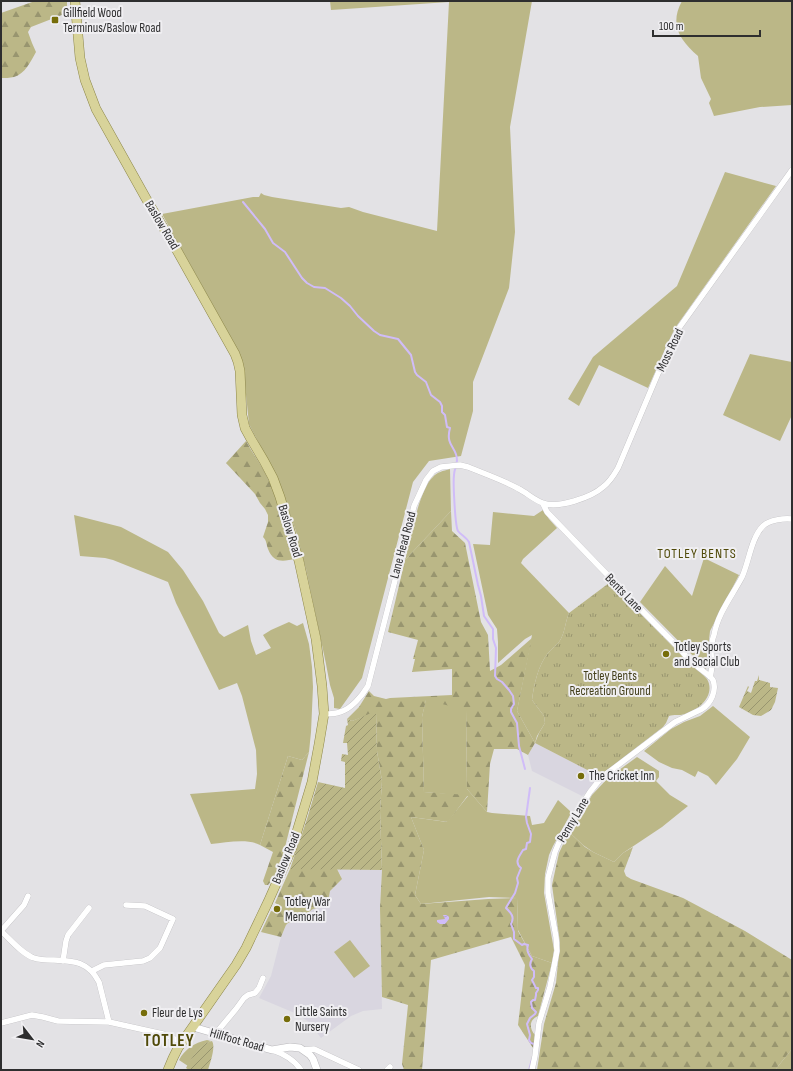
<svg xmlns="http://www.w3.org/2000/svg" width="793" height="1071" viewBox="0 0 793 1071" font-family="'Sofia Sans Condensed',sans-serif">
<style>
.built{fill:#d9d6e0}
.grass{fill:#bbb787}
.forest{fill:url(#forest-firs)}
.park{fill:url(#park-tufts)}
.garden{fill:url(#garden-furrows)}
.water{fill:url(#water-waves)}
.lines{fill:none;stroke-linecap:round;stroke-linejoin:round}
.stream{stroke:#d0bcf8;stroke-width:2}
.minor-casing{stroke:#bab9bc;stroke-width:6}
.tertiary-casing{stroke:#bab9bc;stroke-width:8}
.primary-casing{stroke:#8c8648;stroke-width:10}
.minor{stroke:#fff;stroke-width:5.5}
.tertiary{stroke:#fff;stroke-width:7}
.primary{stroke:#d8d39a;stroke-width:9}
.poi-dot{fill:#766d0a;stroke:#f0eff2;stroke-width:1.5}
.labels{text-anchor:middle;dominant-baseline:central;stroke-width:4;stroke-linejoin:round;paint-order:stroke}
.poi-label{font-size:13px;fill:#2e2e2f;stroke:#f0eff2;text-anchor:start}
.street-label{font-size:13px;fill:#2e2e2f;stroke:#f0eff2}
.park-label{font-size:13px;fill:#433f1b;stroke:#f0eff2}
.neighbourhood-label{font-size:14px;letter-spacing:1px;fill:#4f4908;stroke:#f0eff2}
.district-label{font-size:17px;font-weight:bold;letter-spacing:1px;fill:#4f4908;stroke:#f0eff2}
</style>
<defs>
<pattern id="forest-firs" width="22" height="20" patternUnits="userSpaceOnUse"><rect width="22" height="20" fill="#bbb787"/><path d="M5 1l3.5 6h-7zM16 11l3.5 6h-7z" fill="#98956f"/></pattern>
<pattern id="park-tufts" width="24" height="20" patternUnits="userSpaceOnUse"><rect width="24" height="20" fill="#bbb787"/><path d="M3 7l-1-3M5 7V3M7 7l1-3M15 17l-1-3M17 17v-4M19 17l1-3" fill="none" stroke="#98956f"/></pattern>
<pattern id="garden-furrows" width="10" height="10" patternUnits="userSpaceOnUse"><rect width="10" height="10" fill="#bbb787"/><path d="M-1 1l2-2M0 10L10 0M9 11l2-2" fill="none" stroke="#98956f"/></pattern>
<pattern id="water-waves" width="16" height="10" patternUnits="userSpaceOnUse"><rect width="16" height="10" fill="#d0bcf8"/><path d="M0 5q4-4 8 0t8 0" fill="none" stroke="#b3a2d5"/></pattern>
</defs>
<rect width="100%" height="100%" fill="#e3e2e5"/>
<path class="built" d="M 535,743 L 597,775 L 593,786 L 582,796 L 532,771 L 528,755 Z
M 337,869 L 382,870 L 380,908 L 382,1009 L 363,1011 L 351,1016 L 321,1038 L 309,1022 L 297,1014 L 259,998 L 271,976 L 281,937 L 286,925 L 288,923 L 297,920 L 313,909 L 322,907 L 330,891 L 341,880 L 341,876 Z"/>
<path class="grass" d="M 330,1 L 532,1 L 510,127 L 515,232 L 509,288 L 473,382 L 473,411 L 461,456 L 429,461 L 413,482 L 362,678 L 340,709 L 334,708 L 334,698 L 330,685 L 326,664 L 306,569 L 297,535 L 287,504 L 274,472 L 252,430 L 249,424 L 243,365 L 239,352 L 162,214 L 253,197 L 259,197 L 261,193 L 264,195 L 272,197 L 341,208 L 349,207 L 363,212 L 437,231 L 449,2 L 331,10 Z
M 682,1 L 792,1 L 792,105 L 760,107 L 714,116 L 709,103 L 711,99 L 701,78 L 698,56 C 680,40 669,25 682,1 Z
M 725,172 L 776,186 L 675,328 L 667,345 L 648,388 L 599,365 L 579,406 L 568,399 L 593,357 L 677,286 Z
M 750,354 L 792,362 L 792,415 L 780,441 L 723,415 Z
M 450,469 L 451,511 L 405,560 C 410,541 419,489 433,477 C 437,472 443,471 450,469 Z
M 543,510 L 549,519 L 557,528 L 523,559 L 521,563 L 569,613 C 565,622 565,634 559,642 C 556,646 551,649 548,653 C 538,666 534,684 532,700 L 544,716 L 545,723 L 537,736 L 535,743 L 517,711 L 532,635 L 525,639 L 498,663 L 498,642 L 497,629 L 488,615 L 473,544 L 490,545 L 493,512 L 534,516 Z
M 74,515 L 121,527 L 168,552 L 183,570 L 203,601 L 219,633 L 224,637 L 248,625 L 251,641 L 256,655 L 271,648 L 263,635 L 271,630 L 289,622 L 297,626 L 303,623 L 309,644 L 312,667 L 313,687 L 311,732 L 309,752 L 302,760 L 288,756 L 260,845 C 246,838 226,843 211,844 L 190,794 L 255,789 L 257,774 L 256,750 L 242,696 L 237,683 L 219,690 L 176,603 L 168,582 L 113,560 L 105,558 L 80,556 Z
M 704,558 L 739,575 L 710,631 L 706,669 L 640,602 L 665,566 L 692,596 Z
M 426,699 L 466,709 L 467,789 L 487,812 L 492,813 L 530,816 L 532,825 L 544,823 L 558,800 L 570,811 L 570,815 L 553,846 L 549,855 L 545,874 L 544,893 L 554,950 L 552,963 L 532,956 L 518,930 L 517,898 L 489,897 L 421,904 L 415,895 L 424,850 L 411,817 L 447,822 L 468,796 L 424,792 L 422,717 Z
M 713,706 L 750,737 L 737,759 L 716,785 L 708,776 L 698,771 L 695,777 L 682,770 L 672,768 L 659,762 L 644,751 L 671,729 L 684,722 L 700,716 Z
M 637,757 L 659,771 L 659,777 L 656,781 L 670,795 L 688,806 L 662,827 L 623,853 L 614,862 L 593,852 L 583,845 L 569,832 L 580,816 L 592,795 L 608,778 Z
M 350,940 L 370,966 L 354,978 L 334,952 Z
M 207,1040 L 211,1041 C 200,1045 193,1056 188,1066 L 179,1060 C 185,1049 194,1043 207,1040 Z
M 792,1049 L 792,1070 L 775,1070 Z"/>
<path class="forest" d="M 35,1 L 67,1 L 67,13 L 31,27 L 28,32 L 32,43 L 36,52 C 31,61 25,74 14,77 C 10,78 5,78 1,78 L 1,13 Z
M 246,441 C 253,454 262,466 268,479 C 280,504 287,532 296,559 C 283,561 274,564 268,549 C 266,544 267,541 263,537 L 268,522 L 268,515 L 265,509 L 260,503 L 255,494 L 226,463 Z
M 451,511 L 452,531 L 465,543 L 481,622 L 488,635 L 490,671 L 501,665 L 532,638 L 517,711 L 535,743 L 528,755 L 517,749 L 494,749 L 490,764 L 487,812 L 467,789 L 466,710 L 426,700 L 422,717 L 424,792 L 468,795 L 448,822 L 411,817 L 424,850 L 415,895 L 421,904 L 488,899 L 517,898 L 518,931 L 532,956 L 552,963 L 538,1016 C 529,1020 529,1028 535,1035 L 533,1048 L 518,1025 L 525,965 L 511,937 L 431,960 L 422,1070 L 404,1070 L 402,1064 L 408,1005 L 382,997 L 380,908 L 382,870 L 380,811 L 382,781 L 377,751 L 376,712 L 352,721 L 347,719 L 359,707 L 369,691 L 374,696 L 386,699 L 390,698 L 452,695 L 452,669 L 412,672 L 415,659 L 413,659 L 418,640 L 388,632 L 405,560 Z
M 309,752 L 281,863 L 274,878 L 268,885 L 265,885 L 263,881 L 273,852 L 260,845 L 288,756 L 302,760 Z
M 569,832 L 585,847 L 593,852 L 614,862 L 623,853 L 633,847 L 624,871 L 626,876 L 631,879 L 683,898 L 745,931 L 792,960 L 792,1049 L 775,1070 L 537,1070 L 544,1024 L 556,983 L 560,943 L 552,885 L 559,853 Z
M 290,869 L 337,869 L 342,879 L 330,891 L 328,902 L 327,905 L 313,909 L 297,920 L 288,923 L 286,925 L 281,937 L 261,932 L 271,911 L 278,913 L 279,913 L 282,907 L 281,906 L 275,903 Z"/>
<path class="park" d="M 609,583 L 610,583 L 692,666 C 697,670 703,674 707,679 C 716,695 699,710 685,714 C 679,716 674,714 669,716 L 666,723 L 663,727 L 601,775 L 597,775 L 535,743 L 539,733 L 545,723 L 544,716 L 532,700 C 534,684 538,666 548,653 C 551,649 556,646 559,642 C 565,634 565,622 569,613 Z"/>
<path class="garden" d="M 759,675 L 759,680 L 770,683 L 770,687 L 778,688 L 775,702 L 771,710 L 761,716 L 753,715 L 739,707 L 748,686 L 749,687 L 747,691 L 751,693 L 755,681 L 757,681 Z
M 376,711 L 377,751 L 382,781 L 380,811 L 382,870 L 290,869 L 307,819 L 318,782 L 345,788 L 345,762 L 341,761 L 342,754 L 348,755 L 347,743 L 343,743 L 346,726 L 348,725 L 347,719 L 352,721 Z
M 212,1041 C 216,1047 210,1063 208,1070 L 189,1070 L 186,1068 C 192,1058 199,1044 212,1041 Z"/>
<path class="water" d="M 443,915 L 447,915 L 449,917 L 449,919 L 445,924 L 440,924 L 437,922 L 437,920 L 445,919 Z"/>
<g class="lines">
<path class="stream" d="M 243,202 L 265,229 L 273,243 L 285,252 L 302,278 L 307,283 L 314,287 L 325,288 L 341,298 L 350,306 L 358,316 L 374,331 L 380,335 L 398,339 L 411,355 L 415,372 L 417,375 L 426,382 L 431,395 L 440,402 L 442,406 L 442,412 L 445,415 L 447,427 L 450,428 C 445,446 457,447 457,460 C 457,465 454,470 454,475 C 453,482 455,526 458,531 C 461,535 466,537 469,542 L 478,585 L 481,596 L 484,616 L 493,629 L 493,639 L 496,648 L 495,676 L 497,679 L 502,682 L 509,690 L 513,696 L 514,704 L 511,709 L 511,712 L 517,723 L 519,746 L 525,769
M 530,788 L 526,817 L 527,823 L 531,834 L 530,842 L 527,843 L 526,849 L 523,850 C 519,857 514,862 521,868 L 517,878 L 518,883 L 515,893 L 507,906 L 506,908 C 511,913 515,917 511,924 L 514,932 L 514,939 L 522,945 L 524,944 L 528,945 C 526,951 529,955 532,959 C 529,964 530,968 534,971 L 534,977 L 532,980 L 536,988 L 538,988 L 538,990 L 536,993 L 536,995 L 535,1000 L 533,1000 L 531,1002 L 532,1008 L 536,1012 L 535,1014 L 530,1018 L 527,1024 L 530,1035 L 529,1040 L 531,1043 L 534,1044 L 534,1046
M 529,1070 L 532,1059"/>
<g class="minor-casing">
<path id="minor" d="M 710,677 C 713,669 711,659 711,650 C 712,645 712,639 714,635 C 718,613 732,596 742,577 C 749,562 751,538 763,526 C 769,520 784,518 792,519
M 324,714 C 329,714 335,714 340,712 C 351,709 362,696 368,686 L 414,506 L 426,480 L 433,471 L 441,467 L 460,465 L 468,467 C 485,474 503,480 519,489 C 527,493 534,500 543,503 C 558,509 592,497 603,487 C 610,482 614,475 618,468 L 670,345 L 679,328 L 792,170
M 28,896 L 24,905 L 1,931 C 10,939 22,954 34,958 C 40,960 46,960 52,960 C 74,961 88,961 99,982 L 109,1022
M 63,961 L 66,941 L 68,935 L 89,908
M 92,971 L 104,965 L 143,961 L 150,958 L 160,948 L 173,919 L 145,906 L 126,905
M 1,1023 L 32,1015 L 43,1017 L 58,1021 L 109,1022 L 163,1034 L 182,1042
M 216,1033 L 236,1009 L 244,998 L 248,995 L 255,993 L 259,988 L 263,978
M 272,1050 C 284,1054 294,1059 301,1070
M 303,1050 L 314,1049 L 359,1070
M 387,1070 L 390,1067
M 532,1070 L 535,1056 L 539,1023 L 550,987 L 557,951 L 556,937 L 548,893 L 548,878 L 555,852 L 562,835 L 590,792 L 601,778 L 675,722 L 702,709 C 711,703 717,691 713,680 C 710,675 699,669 695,664 C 689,660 684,654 680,649 C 635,604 591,558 547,512 L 543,504"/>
</g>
<g class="tertiary-casing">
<path id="tertiary" d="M 193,1027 L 272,1050 L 290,1047 L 300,1048 L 310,1055 L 313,1059 L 317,1070"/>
</g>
<g class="primary-casing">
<path id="primary" d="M 75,1 L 80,58 L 85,80 L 96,109 L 148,202 L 175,247 L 235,354 L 238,362 L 240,371 L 242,415 L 245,428 L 251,439 L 264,461 L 273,478 L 280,497 L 299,561 L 316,639 L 322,686 L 324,714 L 319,744 L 312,782 L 292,848 L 268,902 L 246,948 L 236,965 L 178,1048 L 173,1058 L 168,1070"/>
</g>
<use href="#minor" class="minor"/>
<use href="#tertiary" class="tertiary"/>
<use href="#primary" class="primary"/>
</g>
<g class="poi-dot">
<rect x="51" y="16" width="8" height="8" rx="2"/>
<circle cx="666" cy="654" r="4"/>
<circle cx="581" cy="776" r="4"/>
<circle cx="277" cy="909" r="4"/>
<circle cx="144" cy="1013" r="4"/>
<circle cx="287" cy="1019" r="4"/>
</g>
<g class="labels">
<g class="poi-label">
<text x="63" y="13">Gillfield Wood<tspan x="63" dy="15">Terminus/Baslow Road</tspan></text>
<text x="674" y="647">Totley Sports<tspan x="674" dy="15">and Social Club</tspan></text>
<text x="589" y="776">The Cricket Inn</text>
<text x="285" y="902">Totley War<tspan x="285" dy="15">Memorial</tspan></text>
<text x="295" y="1012">Little Saints<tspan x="295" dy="15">Nursery</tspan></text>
<text x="152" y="1013">Fleur de Lys</text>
</g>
<g class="street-label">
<text transform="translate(162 225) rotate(59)">Baslow Road</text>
<text transform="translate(670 350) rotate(-64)">Moss Road</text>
<text transform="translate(290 531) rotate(73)">Baslow Road</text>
<text transform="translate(403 545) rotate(-75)">Lane Head Road</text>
<text transform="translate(624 593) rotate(46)">Bents Lane</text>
<text transform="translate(573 820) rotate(-59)">Penny Lane</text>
<text transform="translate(286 858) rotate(-68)">Baslow Road</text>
<text transform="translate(237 1040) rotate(16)">Hillfoot Road</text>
</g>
<g class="park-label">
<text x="610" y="676">Totley Bents<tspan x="610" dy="15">Recreation Ground</tspan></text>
</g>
<g class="neighbourhood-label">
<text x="697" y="553">TOTLEY BENTS</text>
</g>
<g class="district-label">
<text x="169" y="1041">TOTLEY</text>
</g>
</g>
<rect width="793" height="1071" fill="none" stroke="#2e2e2f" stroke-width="4"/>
<g transform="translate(32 1039) rotate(121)" stroke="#f0eff2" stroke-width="3" paint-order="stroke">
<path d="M0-3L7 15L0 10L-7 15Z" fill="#2e2e2f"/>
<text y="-6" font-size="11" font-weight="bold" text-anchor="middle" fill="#2e2e2f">N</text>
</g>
<path d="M653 30v6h107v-6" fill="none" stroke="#2e2e2f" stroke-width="2"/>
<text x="659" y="30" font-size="12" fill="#2e2e2f" stroke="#f0eff2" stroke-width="3" paint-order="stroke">100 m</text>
</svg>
